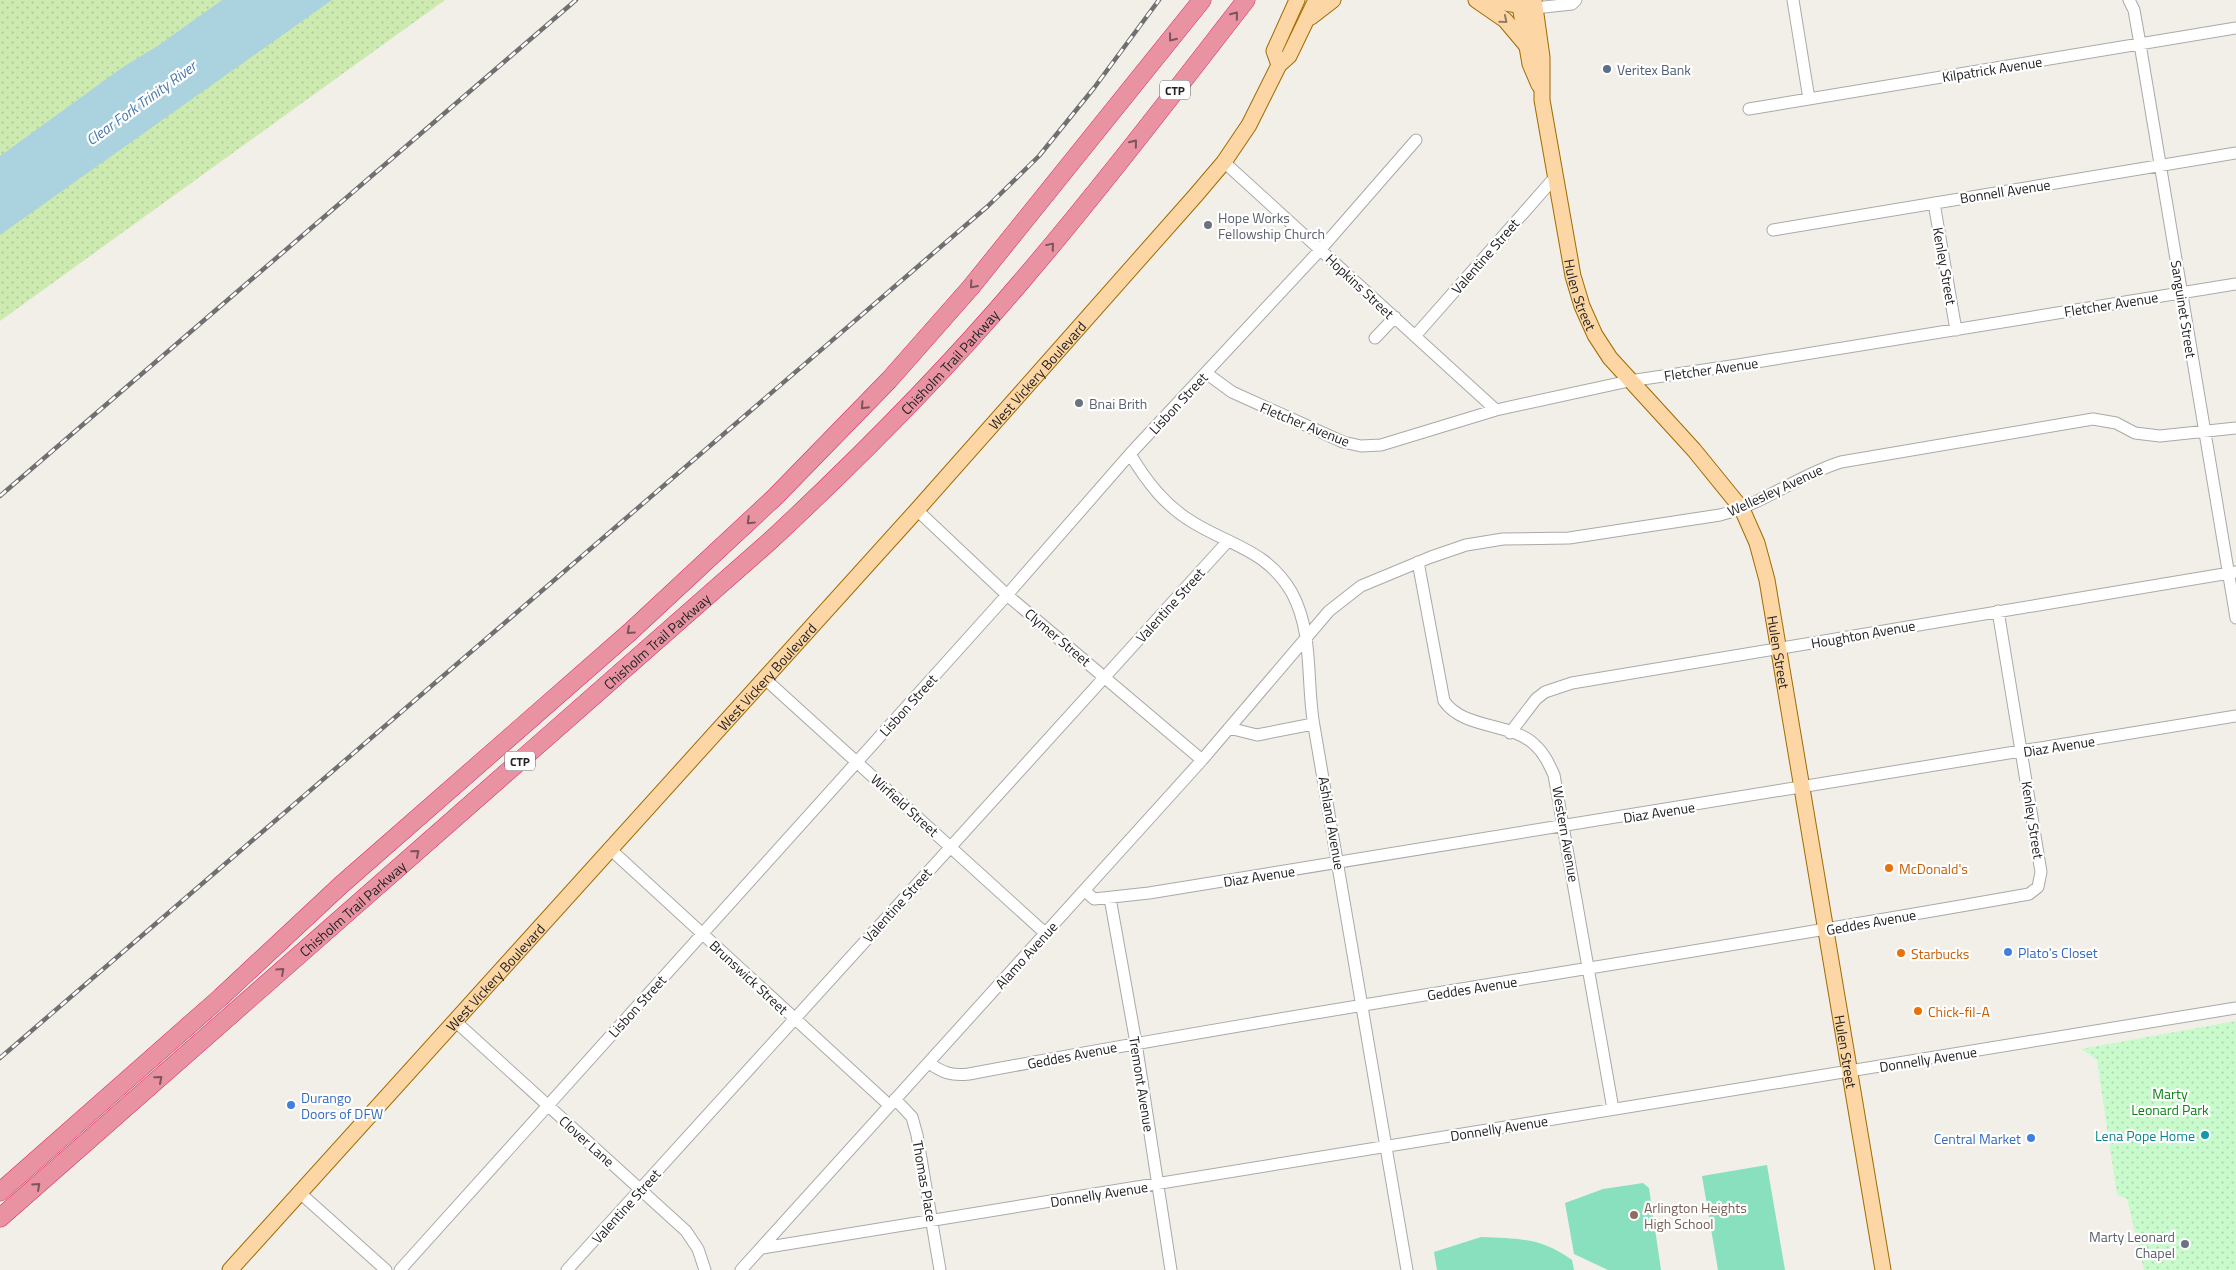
<svg xmlns="http://www.w3.org/2000/svg" width="2236" height="1270" viewBox="0 0 2236 1270" font-family="'Titillium Web',sans-serif">
<style>
.grass{fill:url(#grass-dots)}
.park{fill:url(#park-dots)}
.pitch{fill:#88e0be}
.water{fill:#aad3df}
.lines{fill:none;stroke-linecap:round;stroke-linejoin:round}
.minor-casing{stroke:#a9a9a9;stroke-width:13}
.major-casing{stroke:#a06b00;stroke-width:17}
.highway-casing{stroke:#dc2a67;stroke-width:19}
.minor{stroke:#fff;stroke-width:11}
.major{stroke:#fcd6a4;stroke-width:15}
.highway{stroke:#e892a2;stroke-width:18}
.rail-casing{stroke:#707070;stroke-width:4.5}
.rail{stroke:#fff;stroke-width:2.5;stroke-dasharray:8;stroke-linecap:butt}
.oneway{stroke:#7b545c}
.oneway2{stroke:#8f7c63}
.service-dot{fill:#5c6f8a;stroke:#fff;stroke-width:2}
.worship-dot{fill:#6b7280;stroke:#fff;stroke-width:2}
.food-dot{fill:#e8710a;stroke:#fff;stroke-width:2}
.shop-dot{fill:#3f7fe0;stroke:#fff;stroke-width:2}
.culture-dot{fill:#0f9aa8;stroke:#fff;stroke-width:2}
.education-dot{fill:#8d6e63;stroke:#fff;stroke-width:2}
.labels{text-anchor:middle;dominant-baseline:central;stroke-width:4.5;stroke-linejoin:round;paint-order:stroke}
.shield{fill:#fff;stroke:#646464;stroke-width:1}
.shield-label{font-size:12px;font-weight:bold;fill:#222}
.service-label{font-size:14px;fill:#4e5e75;stroke:#fff;text-anchor:start}
.street-label{font-size:14px;fill:#222;stroke:#fff}
.worship-label{font-size:14px;fill:#5b616d;stroke:#fff;text-anchor:start}
.food-label{font-size:14px;fill:#c56008;stroke:#fff;text-anchor:start}
.shop-label{font-size:14px;fill:#366cbe;stroke:#fff;text-anchor:start}
.park-label{font-size:14px;fill:#0c8416;stroke:#fff}
.culture-label{font-size:14px;fill:#0d838f;stroke:#fff;text-anchor:end}
.education-label{font-size:14px;fill:#785e54;stroke:#fff;text-anchor:start}
.water-label{font-size:15px;font-style:italic;fill:#4a7aab;stroke:#fff}
</style>
<defs>
<pattern id="grass-dots" width="8" height="8" patternUnits="userSpaceOnUse" patternTransform="scale(1.25)"><rect width="8" height="8" fill="#cdebb0"/><path d="M2 2h.1M6 6h.1" fill="none" stroke="#b0c997" stroke-width="1.8" stroke-linecap="round"/></pattern>
<pattern id="park-dots" width="8" height="8" patternUnits="userSpaceOnUse" patternTransform="scale(1.25)"><rect width="8" height="8" fill="#c8facc"/><path d="M2 2h.1M6 6h.1" fill="none" stroke="#acd6af" stroke-width="1.8" stroke-linecap="round"/></pattern>
</defs>
<rect width="100%" height="100%" fill="#f2efe9"/>
<path class="grass" d="M 0,0 L 445,0 L 0,321 Z"/>
<path class="park" d="M 2236,1021 L 2236,1270 L 2144,1270 L 2127,1199 L 2117,1195 L 2097,1060 L 2081,1049 Z"/>
<path class="pitch" d="M 1767,1165 L 1785,1270 L 1718,1270 L 1702,1176 Z
M 1643,1183 L 1649,1188 L 1661,1270 L 1608,1270 L 1574,1254 L 1565,1203 L 1603,1189 Z
M 1481,1237 C 1519,1239 1540,1237 1572,1260 L 1574,1270 L 1437,1270 L 1434,1252 Z"/>
<path class="water" d="M 222,0 L 332,0 L 0,235 L 0,156 L 123,67 L 159,45 Z"/>
<g class="lines">
<g class="minor-casing">
<path id="minor" d="M 1793,0 L 1809,99
M 2129,0 L 2134,10 L 2140,44 L 2236,618
M 1535,8 L 1572,4 L 1576,0
M 1749,109 L 2236,28
M 1224,162 L 1496,410
M 1934,203 L 1956,330
M 1773,230 L 2236,153
M 1415,336 L 1556,176
M 1375,338 L 1395,317
M 1206,373 L 1232,392 L 1343,442 L 1361,446 L 1381,445 L 1496,410 L 1629,381 L 1738,365 L 2236,284
M 1130,454 C 1147,482 1165,506 1194,523 C 1232,546 1268,551 1292,593 C 1314,634 1306,682 1314,726 C 1345,908 1377,1089 1407,1270
M 917,510 L 1007,595 L 1202,760
M 1418,562 L 1444,701 C 1464,730 1512,722 1535,745 C 1544,753 1549,764 1554,775 L 1613,1109
M 764,678 L 1045,933
M 1229,728 L 1257,735 L 1313,724
M 1510,733 L 1536,699 L 1545,692 L 1572,683 L 2236,572
M 609,848 L 889,1105
M 1085,891 L 1094,899 L 1149,893 L 2236,716
M 1110,898 L 1136,1043 L 1171,1270
M 455,1021 L 686,1231 L 698,1249 L 705,1270
M 929,1063 C 943,1073 952,1076 969,1074 C 1321,1008 1676,957 2029,894 L 2038,887 L 2041,872 L 1998,611
M 895,1099 L 912,1117 L 917,1135 L 940,1270
M 299,1192 L 386,1270
M 762,1248 L 2236,1008
M 400,1270 L 1007,595 L 1130,454 L 1321,249 L 1416,140
M 567,1270 L 1228,541
M 741,1270 L 1202,760 L 1329,611 L 1361,586 L 1431,557 L 1466,545 L 1503,539 L 1569,538 L 1720,515 C 1763,504 1799,475 1841,462 L 2093,419 L 2116,423 L 2135,433 L 2160,436 L 2236,428"/>
</g>
<g class="major-casing">
<g id="major">
<path d="M 1476,0 L 1505,20 L 1526,45"/>
<path d="M 1486,0 L 1529,7"/>
<path d="M 1519,0 L 1530,64 L 1539,85"/>
<path id="s1" d="M 1534,0 L 1542,57 L 1542,100 L 1573,276 L 1582,306 L 1595,335 L 1610,358 L 1694,450 L 1742,509 L 1757,543 L 1767,580 L 1883,1270"/>
<path d="M 1311,17 L 1333,0"/>
<path d="M 1279,65 L 1274,51 L 1297,0"/>
<path id="s2" d="M 230,1270 L 917,510 L 1196,195 L 1224,162 L 1249,125 L 1279,65 L 1289,56 L 1316,0"/>
</g>
</g>
<g class="highway-casing">
<g id="highway">
<path d="M 0,1192 L 221,997 L 341,885 L 630,632 L 775,497 L 889,380 L 971,287 L 1202,0"/>
<path id="s3" d="M 0,1218 L 770,541 C 858,459 942,375 1020,283 C 1098,192 1172,95 1246,0"/>
</g>
</g>
<use href="#minor" class="minor"/>
<use href="#major" class="major"/>
<use href="#highway" class="highway"/>
<g class="rail-casing">
<path id="rail" d="M 0,496 L 576,0
M 0,1058 L 988,206 L 1039,156 L 1094,88 L 1159,0"/>
</g>
<use href="#rail" class="rail"/>
</g>
<defs><path id="oneway-chevron" d="M-2-3.5L2.5 0L-2 3.5" fill="none" stroke-width="1.6" stroke-linecap="round" stroke-linejoin="round" transform="scale(1.25)"/></defs>
<g class="oneway">
<use href="#oneway-chevron" transform="translate(1235 15) rotate(-51)"/>
<use href="#oneway-chevron" transform="translate(1172 38) rotate(128)"/>
<use href="#oneway-chevron" transform="translate(1134 143) rotate(-51)"/>
<use href="#oneway-chevron" transform="translate(1051 246) rotate(-50)"/>
<use href="#oneway-chevron" transform="translate(973 285) rotate(131)"/>
<use href="#oneway-chevron" transform="translate(864 406) rotate(133)"/>
<use href="#oneway-chevron" transform="translate(750 521) rotate(136)"/>
<use href="#oneway-chevron" transform="translate(630 631) rotate(138)"/>
<use href="#oneway-chevron" transform="translate(416 853) rotate(-41)"/>
<use href="#oneway-chevron" transform="translate(281 971) rotate(-42)"/>
<use href="#oneway-chevron" transform="translate(159 1079) rotate(-41)"/>
<use href="#oneway-chevron" transform="translate(37 1186) rotate(-42)"/>
</g>
<use class="oneway2" href="#oneway-chevron" transform="translate(1504 20) rotate(40)"/>
<circle class="service-dot" cx="1607" cy="69" r="5"/>
<g class="worship-dot">
<circle cx="1208" cy="225" r="5"/>
<circle cx="1079" cy="403" r="5"/>
<circle cx="2185" cy="1244" r="5"/>
</g>
<g class="food-dot">
<circle cx="1889" cy="868" r="5"/>
<circle cx="1901" cy="953" r="5"/>
<circle cx="1918" cy="1011" r="5"/>
</g>
<g class="shop-dot">
<circle cx="2008" cy="952" r="5"/>
<circle cx="291" cy="1105" r="5"/>
<circle cx="2031" cy="1138" r="5"/>
</g>
<circle class="culture-dot" cx="2205" cy="1135" r="5"/>
<circle class="education-dot" cx="1634" cy="1215" r="5"/>
<g class="labels">
<g class="shield">
<rect x="1160" y="80.5" width="30" height="19" rx="4"/>
<rect x="505" y="751.5" width="30" height="19" rx="4"/>
</g>
<g class="shield-label">
<text x="1175" y="90">CTP</text>
<text x="520" y="761">CTP</text>
</g>
<g class="service-label">
<text x="1617" y="69">Veritex Bank</text>
</g>
<g class="street-label">
<text transform="translate(1992 69) rotate(-9)">Kilpatrick Avenue</text>
<text transform="translate(2005 191) rotate(-9)">Bonnell Avenue</text>
<text transform="translate(1485 256) rotate(-49)">Valentine Street</text>
<text transform="translate(1945 266) rotate(80)">Kenley Street</text>
<text transform="translate(1360 286) rotate(43)">Hopkins Street</text>
<text stroke="none"><textPath href="#s1" startOffset="299">Hulen Street</textPath></text>
<text transform="translate(2111 304) rotate(-9)">Fletcher Avenue</text>
<text transform="translate(2184 309) rotate(81)">Sanguinet Street</text>
<text stroke="none"><textPath href="#s3" startOffset="1279">Chisholm Trail Parkway</textPath></text>
<text transform="translate(1711 369) rotate(-8)">Fletcher Avenue</text>
<text stroke="none"><textPath href="#s2" startOffset="1205">West Vickery Boulevard</textPath></text>
<text transform="translate(1178 403) rotate(-47)">Lisbon Street</text>
<text transform="translate(1305 424) rotate(22)">Fletcher Avenue</text>
<text transform="translate(1775 490) rotate(-25)">Wellesley Avenue</text>
<text transform="translate(1170 605) rotate(-48)">Valentine Street</text>
<text transform="translate(1863 634) rotate(-10)">Houghton Avenue</text>
<text transform="translate(1058 637) rotate(40)">Clymer Street</text>
<text stroke="none"><textPath href="#s3" startOffset="874">Chisholm Trail Parkway</textPath></text>
<text stroke="none"><textPath href="#s1" startOffset="719">Hulen Street</textPath></text>
<text stroke="none"><textPath href="#s2" startOffset="800">West Vickery Boulevard</textPath></text>
<text transform="translate(908 705) rotate(-48)">Lisbon Street</text>
<text transform="translate(2059 746) rotate(-9)">Diaz Avenue</text>
<text transform="translate(905 805) rotate(42)">Wirfield Street</text>
<text transform="translate(1659 812) rotate(-9)">Diaz Avenue</text>
<text transform="translate(2033 820) rotate(81)">Kenley Street</text>
<text transform="translate(1332 823) rotate(80)">Ashland Avenue</text>
<text transform="translate(1566 834) rotate(80)">Western Avenue</text>
<text transform="translate(1259 876) rotate(-9)">Diaz Avenue</text>
<text transform="translate(897 905) rotate(-48)">Valentine Street</text>
<text stroke="none"><textPath href="#s3" startOffset="469">Chisholm Trail Parkway</textPath></text>
<text transform="translate(1871 922) rotate(-10)">Geddes Avenue</text>
<text transform="translate(1026 955) rotate(-48)">Alamo Avenue</text>
<text stroke="none"><textPath href="#s2" startOffset="395">West Vickery Boulevard</textPath></text>
<text transform="translate(749 977) rotate(43)">Brunswick Street</text>
<text transform="translate(1472 988) rotate(-9)">Geddes Avenue</text>
<text transform="translate(637 1006) rotate(-48)">Lisbon Street</text>
<text stroke="none"><textPath href="#s1" startOffset="1124">Hulen Street</textPath></text>
<text transform="translate(1072 1055) rotate(-11)">Geddes Avenue</text>
<text transform="translate(1928 1059) rotate(-9)">Donnelly Avenue</text>
<text transform="translate(1142 1084) rotate(81)">Tremont Avenue</text>
<text transform="translate(1499 1128) rotate(-9)">Donnelly Avenue</text>
<text transform="translate(587 1141) rotate(42)">Clover Lane</text>
<text transform="translate(925 1181) rotate(80)">Thomas Place</text>
<text transform="translate(1099 1194) rotate(-9)">Donnelly Avenue</text>
<text transform="translate(626 1206) rotate(-48)">Valentine Street</text>
</g>
<g class="worship-label">
<text x="1218" y="217">Hope Works<tspan x="1218" dy="16">Fellowship Church</tspan></text>
<text x="1089" y="403">Bnai Brith</text>
<text x="2175" y="1236" text-anchor="end">Marty Leonard<tspan x="2175" dy="16">Chapel</tspan></text>
</g>
<g class="food-label">
<text x="1899" y="868">McDonald's</text>
<text x="1911" y="953">Starbucks</text>
<text x="1928" y="1011">Chick-fil-A</text>
</g>
<g class="shop-label">
<text x="2018" y="952">Plato's Closet</text>
<text x="301" y="1097">Durango<tspan x="301" dy="16">Doors of DFW</tspan></text>
<text x="2021" y="1138" text-anchor="end">Central Market</text>
</g>
<g class="park-label">
<text x="2170" y="1093">Marty<tspan x="2170" dy="16">Leonard Park</tspan></text>
</g>
<g class="culture-label">
<text x="2195" y="1135">Lena Pope Home</text>
</g>
<g class="education-label">
<text x="1644" y="1207">Arlington Heights<tspan x="1644" dy="16">High School</tspan></text>
</g>
<g class="water-label">
<text transform="translate(141 103) rotate(-36)">Clear Fork Trinity River</text>
</g>
</g>
</svg>
